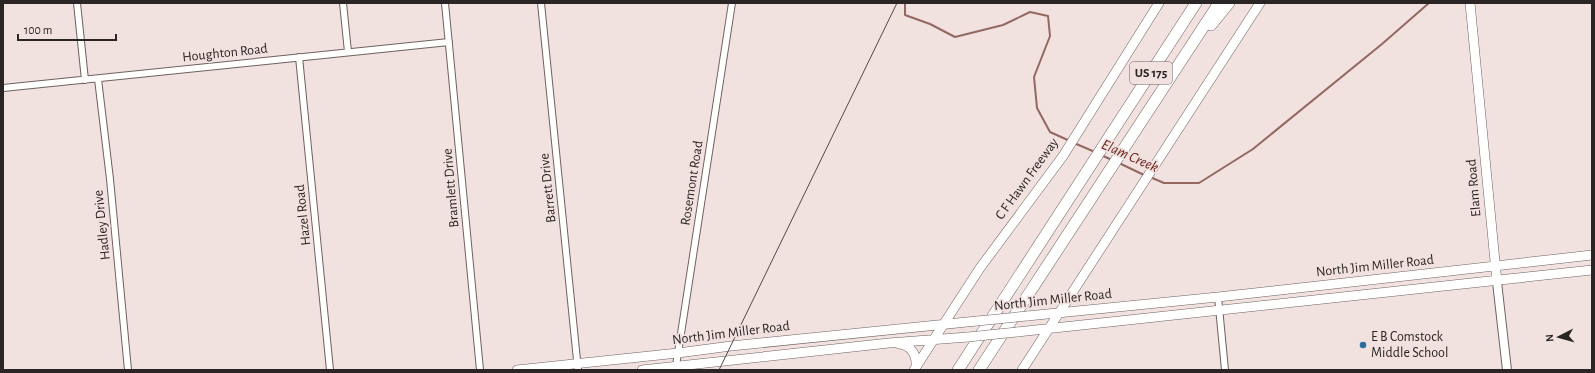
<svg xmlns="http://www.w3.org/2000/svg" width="1595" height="373" viewBox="0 0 1595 373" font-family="'Alegreya Sans',sans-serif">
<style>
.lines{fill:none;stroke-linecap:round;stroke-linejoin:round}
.stream{stroke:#936862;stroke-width:2}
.minor-casing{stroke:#6f6260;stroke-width:8}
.tertiary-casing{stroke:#6f6260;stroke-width:10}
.secondary-casing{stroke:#6f6260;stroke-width:10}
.motorway-casing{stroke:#6f6260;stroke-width:12}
.minor{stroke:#fff;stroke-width:6}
.tertiary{stroke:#fff;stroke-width:8}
.secondary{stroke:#fff;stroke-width:9}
.motorway{stroke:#fff;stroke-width:11}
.tram{stroke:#524a49;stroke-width:1}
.secondary-bridge-casing{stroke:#6f6260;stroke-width:10;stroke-linecap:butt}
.secondary-bridge{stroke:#fff;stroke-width:9}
.poi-dot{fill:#266fa3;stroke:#f1e1df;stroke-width:1.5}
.labels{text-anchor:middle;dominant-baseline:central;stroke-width:3.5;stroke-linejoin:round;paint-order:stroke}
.shield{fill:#f1e1df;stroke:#665d5d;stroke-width:1}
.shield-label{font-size:13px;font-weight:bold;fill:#2b2525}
.street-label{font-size:14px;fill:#2b2525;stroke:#f1e1df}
.poi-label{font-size:14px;fill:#2b2525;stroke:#f1e1df;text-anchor:start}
.water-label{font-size:15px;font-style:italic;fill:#661d18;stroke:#f1e1df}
</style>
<rect width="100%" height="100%" fill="#f1e1df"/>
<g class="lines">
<path class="stream" d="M 905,3 L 905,15 L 930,24 L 955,37 L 1003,25 L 1030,12 L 1048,16 L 1050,36 L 1034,77 L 1037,108 L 1050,132 L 1070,141
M 1074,143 L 1095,152
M 1101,155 L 1112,160
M 1119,163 L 1144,175
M 1150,177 L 1164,183 L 1199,183 L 1253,149 L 1382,44 L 1429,3"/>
<g class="minor-casing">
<path id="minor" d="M 77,3 L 85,80
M 343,3 L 348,52
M 445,3 L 480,370
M 541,3 L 578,370
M 299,57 L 330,370
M 98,79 L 110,179 L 128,370
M 3,88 L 449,42
M 1218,297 L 1225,370
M 676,366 L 732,3"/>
</g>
<g class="tertiary-casing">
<path id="tertiary" d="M 1497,282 L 1507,370"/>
</g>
<g class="secondary-casing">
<path id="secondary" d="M 1470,3 L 1497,282
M 1027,316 L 1218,297 L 1592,255
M 1017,332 L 1592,270
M 899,344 C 911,345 917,355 916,367
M 517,370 L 678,353 L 731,346 L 977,321
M 642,370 L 889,343 L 968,337
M 914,370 L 980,268 L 1063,156 L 1159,3
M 1022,370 L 1260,3"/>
</g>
<g class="motorway-casing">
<path id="motorway" d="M 1211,25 L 1229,3
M 958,370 L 1196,3
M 979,370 L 1219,3"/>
</g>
<use href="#minor" class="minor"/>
<use href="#tertiary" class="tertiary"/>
<use href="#secondary" class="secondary"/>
<use href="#motorway" class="motorway"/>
<path class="tram" d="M 719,370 L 897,3"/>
<g class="secondary-bridge-casing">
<path id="secondary-bridge" d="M 977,321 L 1027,316
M 968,337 L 1017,332"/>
</g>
<use href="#secondary-bridge" class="secondary-bridge"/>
</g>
<circle class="poi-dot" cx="1363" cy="345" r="4"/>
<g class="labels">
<rect class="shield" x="1130" y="62" width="42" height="22" rx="3"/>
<g class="shield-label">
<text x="1151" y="73">US 175</text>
</g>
<g class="street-label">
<text transform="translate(225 53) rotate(-6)">Houghton Road</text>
<text transform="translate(1027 179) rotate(-54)">C F Hawn Freeway</text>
<text transform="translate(692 183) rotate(-81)">Rosemont Road</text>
<text transform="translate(451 188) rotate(-95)">Bramlett Drive</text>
<text transform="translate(548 188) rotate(-96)">Barrett Drive</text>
<text transform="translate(1474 188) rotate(-95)">Elam Road</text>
<text transform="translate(303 215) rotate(-96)">Hazel Road</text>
<text transform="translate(102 225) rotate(-96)">Hadley Drive</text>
<text transform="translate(1375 266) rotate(-6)">North Jim Miller Road</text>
<text transform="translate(1053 300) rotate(-6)">North Jim Miller Road</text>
<text transform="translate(731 333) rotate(-7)">North Jim Miller Road</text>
</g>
<g class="poi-label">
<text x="1371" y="337">E B Comstock<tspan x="1371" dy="16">Middle School</tspan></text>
</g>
<g class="water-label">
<text transform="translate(1130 156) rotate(24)">Elam Creek</text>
</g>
</g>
<rect width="1595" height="373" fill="none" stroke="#2b2525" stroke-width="8"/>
<g transform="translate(1559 337) rotate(264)" stroke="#f1e1df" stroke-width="3" paint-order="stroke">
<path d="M0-3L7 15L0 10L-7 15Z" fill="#2b2525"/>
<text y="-6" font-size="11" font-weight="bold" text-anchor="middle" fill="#2b2525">N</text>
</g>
<path d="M18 34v6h98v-6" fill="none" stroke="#2b2525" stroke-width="2"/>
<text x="24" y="34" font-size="12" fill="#2b2525" stroke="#f1e1df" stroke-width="3" paint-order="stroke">100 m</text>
</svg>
